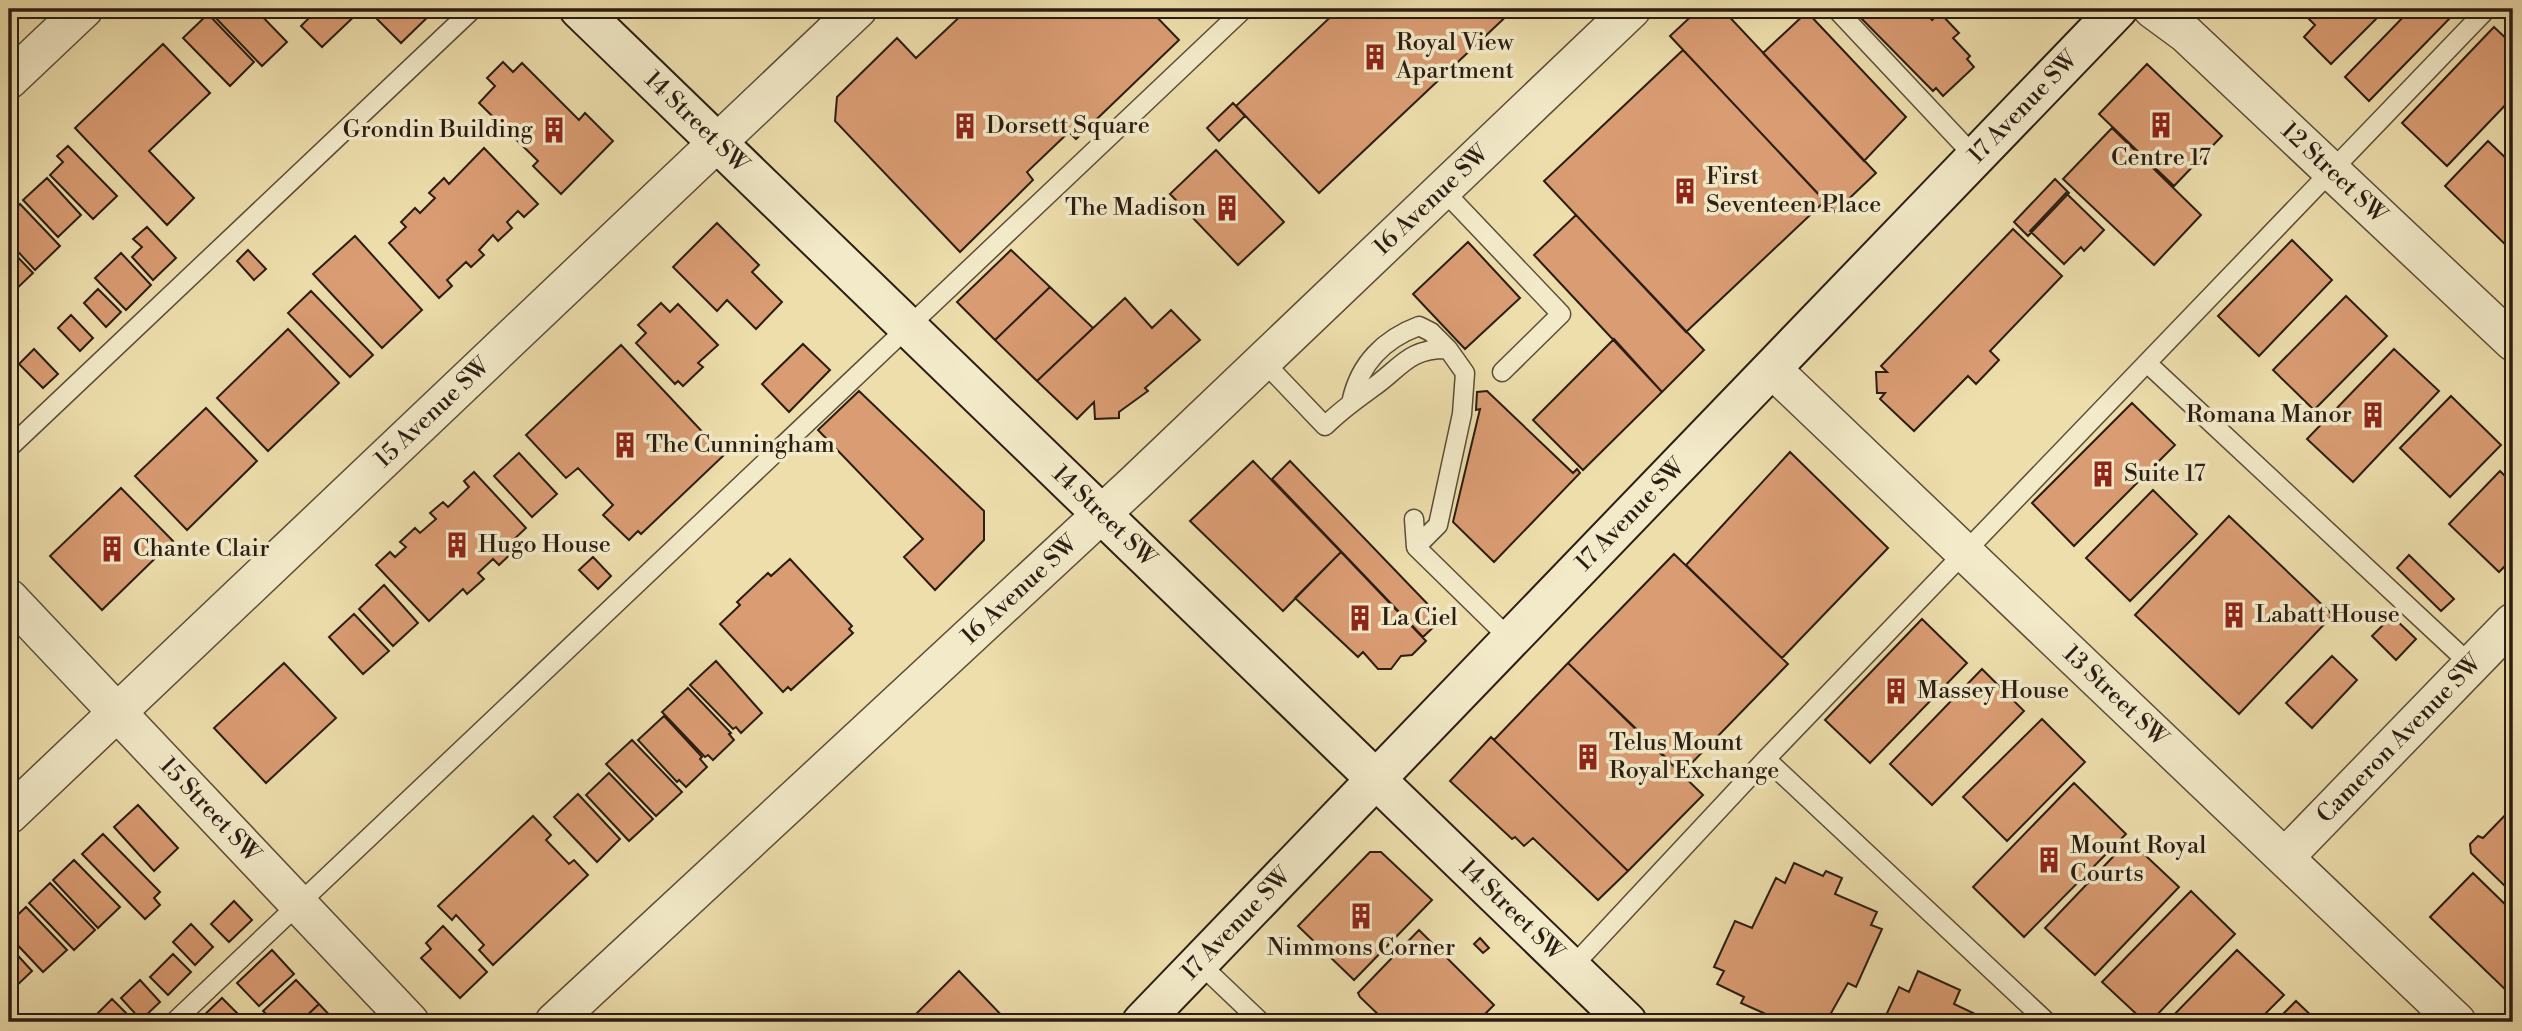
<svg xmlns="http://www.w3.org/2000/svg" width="2522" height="1031" viewBox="0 0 2522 1031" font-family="'Libre Bodoni',serif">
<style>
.building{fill:#da9c73;stroke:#2b1d13;stroke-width:2}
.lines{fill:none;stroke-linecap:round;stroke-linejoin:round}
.lane-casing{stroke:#5c4d39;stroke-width:21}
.street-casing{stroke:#5c4d39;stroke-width:40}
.secondary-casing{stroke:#2b1d13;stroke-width:42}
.lane{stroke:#f3eac9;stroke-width:18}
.street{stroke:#f3eac9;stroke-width:37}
.secondary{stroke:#f3eac9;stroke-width:38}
.labels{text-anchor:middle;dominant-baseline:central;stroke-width:7;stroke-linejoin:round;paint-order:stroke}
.poi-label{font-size:24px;fill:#2b1d13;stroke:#f3eac9;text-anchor:start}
.street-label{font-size:24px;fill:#2b1d13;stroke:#f3eac9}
</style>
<rect width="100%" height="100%" fill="#eddeac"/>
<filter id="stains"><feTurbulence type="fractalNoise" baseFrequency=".00286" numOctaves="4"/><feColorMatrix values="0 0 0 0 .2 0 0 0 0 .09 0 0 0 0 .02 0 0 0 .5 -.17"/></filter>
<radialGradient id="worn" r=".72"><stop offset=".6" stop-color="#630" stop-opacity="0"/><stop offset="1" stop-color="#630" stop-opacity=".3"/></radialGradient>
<path class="building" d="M 214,9 L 255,9 L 287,42 L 262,66 L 210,12 Z
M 304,9 L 362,9 L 322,47 L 301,26 L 311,16 Z
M 379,9 L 436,9 L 401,43 L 373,15 Z
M 968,9 L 1149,9 L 1179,40 L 1076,139 L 1069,132 L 1027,172 L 1033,180 L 960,252 L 835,121 L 837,97 L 897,38 L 916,58 Z
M 1339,9 L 1514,9 L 1319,193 L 1236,106 Z
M 1699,9 L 1722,9 L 1876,173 L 1835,212 L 1670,36 Z
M 1856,9 L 1927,9 L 1924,11 L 1932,20 L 1940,13 L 1959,33 L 1953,38 L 1970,56 L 1967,59 L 1974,67 L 1943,96 L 1936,88 L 1933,91 L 1854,11 Z
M 2299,9 L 2386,9 L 2331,64 L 2304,37 L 2315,25 Z
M 2411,9 L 2443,9 L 2451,17 L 2369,101 L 2345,77 Z
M 1807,12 L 1906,117 L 1864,161 L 1763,53 Z
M 208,14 L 254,62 L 230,86 L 183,38 Z
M 2494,27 L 2513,45 L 2513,97 L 2447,166 L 2402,123 Z
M 163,44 L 210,93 L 149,151 L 194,198 L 167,225 L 75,128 Z
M 1683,50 L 1825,201 L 1686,332 L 1544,181 Z
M 503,62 L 513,72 L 522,63 L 579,120 L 585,113 L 613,141 L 561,194 L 533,166 L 538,161 L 479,103 L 495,86 L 487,78 Z
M 2147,64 L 2222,136 L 2174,186 L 2099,114 Z
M 1233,103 L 1245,116 L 1219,141 L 1207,128 Z
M 2112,128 L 2201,215 L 2154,265 L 2063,179 Z
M 2488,141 L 2513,165 L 2513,252 L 2445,186 Z
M 68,146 L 117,196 L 93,219 L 50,175 L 63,162 L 57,156 Z
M 484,148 L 538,204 L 524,217 L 518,211 L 507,222 L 512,228 L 498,241 L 493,235 L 479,250 L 484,255 L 471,267 L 466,262 L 447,280 L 452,286 L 439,298 L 389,243 L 406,227 L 401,222 L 415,208 L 420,213 L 435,198 L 429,193 L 444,178 L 449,184 Z
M 1216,150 L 1284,222 L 1238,265 L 1170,194 Z
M 47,178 L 81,215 L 58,237 L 23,200 Z
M 2055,179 L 2069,193 L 2028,236 L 2014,222 Z
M 2066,193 L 2104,230 L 2084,251 L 2081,247 L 2064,264 L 2030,231 Z
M 12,200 L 18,206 L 20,204 L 60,246 L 35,270 L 9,242 L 9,203 Z
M 1576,215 L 1704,350 L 1662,392 L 1534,255 Z
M 717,223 L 759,265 L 752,272 L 782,302 L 756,329 L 727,300 L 717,311 L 673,267 Z
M 147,227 L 176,258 L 153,280 L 132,257 L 142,247 L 133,239 Z
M 2013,229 L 2062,276 L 1990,351 L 1999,360 L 1976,384 L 1968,376 L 1914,431 L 1880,399 L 1885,393 L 1877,393 L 1876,372 L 1887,372 L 1881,366 Z
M 355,236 L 422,310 L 382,348 L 313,274 Z
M 2292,240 L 2332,280 L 2259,356 L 2218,316 Z
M 1468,242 L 1520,298 L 1465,349 L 1413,294 Z
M 9,248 L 33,273 L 9,296 Z
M 248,250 L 266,269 L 254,280 L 237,261 Z
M 1011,250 L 1050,287 L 995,340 L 957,302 Z
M 121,253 L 151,285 L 126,310 L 95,278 Z
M 1050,287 L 1093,328 L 1037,381 L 995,340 Z
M 98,289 L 121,312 L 106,327 L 84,303 Z
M 311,291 L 373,355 L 350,377 L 288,313 Z
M 2346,296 L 2387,336 L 2314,410 L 2273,370 Z
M 1125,298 L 1152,328 L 1171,310 L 1200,340 L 1145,388 L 1148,391 L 1119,412 L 1119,418 L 1095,419 L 1094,402 L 1077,419 L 1037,381 Z
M 9,302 L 18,311 L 9,320 Z
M 661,303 L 670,312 L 678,304 L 718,345 L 698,363 L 703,367 L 683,386 L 678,381 L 675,384 L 636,343 L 646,333 L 638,325 Z
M 71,315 L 93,338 L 80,351 L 58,328 Z
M 288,329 L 339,383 L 268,451 L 217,398 Z
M 1614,339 L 1662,392 L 1583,470 L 1533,420 Z
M 803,344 L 830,370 L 789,412 L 762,384 Z
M 621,345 L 724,455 L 641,534 L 638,531 L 629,540 L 603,515 L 613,505 L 578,468 L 566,478 L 526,435 Z
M 34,349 L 58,374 L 43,388 L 19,364 Z
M 2394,349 L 2439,391 L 2353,482 L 2307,439 Z
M 859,391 L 984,511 L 984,540 L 935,590 L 904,557 L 923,539 L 818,430 Z
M 1487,391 L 1573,473 L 1577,469 L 1580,473 L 1494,562 L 1453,522 L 1480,409 L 1476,410 L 1477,392 Z
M 2451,396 L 2501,445 L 2450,497 L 2400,448 Z
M 2132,403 L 2175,445 L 2074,546 L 2032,503 Z
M 206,408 L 257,461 L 187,530 L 135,476 Z
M 1790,452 L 1888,548 L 1782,658 L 1686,565 Z
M 519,453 L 557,494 L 532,517 L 494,476 Z
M 1253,461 L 1341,552 L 1283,611 L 1190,521 Z
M 1290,461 L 1442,619 L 1423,637 L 1272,479 Z
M 2500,471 L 2513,484 L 2513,558 L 2499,572 L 2449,524 Z
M 474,472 L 526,528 L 509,544 L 515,550 L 499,565 L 493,559 L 478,573 L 484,579 L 467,594 L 463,589 L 429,621 L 376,565 L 390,552 L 395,557 L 406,547 L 400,542 L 415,528 L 420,533 L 436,519 L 430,513 L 443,502 L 448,507 L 469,487 L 464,481 Z
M 121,488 L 173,541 L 102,610 L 50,556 Z
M 2153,490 L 2197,534 L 2130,601 L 2086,558 Z
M 2229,516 L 2333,615 L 2239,714 L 2135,615 Z
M 1341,552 L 1426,641 L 1412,655 L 1401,656 L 1391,669 L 1378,669 L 1363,652 L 1358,657 L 1295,598 Z
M 1674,554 L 1788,664 L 1682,773 L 1568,663 Z
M 2409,555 L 2454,599 L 2441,611 L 2397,568 Z
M 593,557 L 611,576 L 598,589 L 579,570 Z
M 790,559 L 852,626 L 849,629 L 853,633 L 791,690 L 788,687 L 783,692 L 720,624 L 740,605 L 737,602 L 768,573 L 771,576 Z
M 384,585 L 418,623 L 393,646 L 359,609 Z
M 354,614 L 389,651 L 363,674 L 329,637 Z
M 2392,616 L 2416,639 L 2396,660 L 2372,636 Z
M 1922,619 L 1967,663 L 1870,763 L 1825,720 Z
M 2332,656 L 2357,680 L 2312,728 L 2286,703 Z
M 716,661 L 762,713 L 741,733 L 736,727 L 733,729 L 690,685 Z
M 284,663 L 336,718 L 266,783 L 214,728 Z
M 1568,663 L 1703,795 L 1628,871 L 1494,740 Z
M 1982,669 L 2024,711 L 1932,805 L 1890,764 Z
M 9,682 L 17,690 L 9,697 Z
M 688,688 L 731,733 L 729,734 L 734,740 L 713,760 L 708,755 L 705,757 L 662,712 Z
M 664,716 L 702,757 L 700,759 L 707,767 L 686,787 L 679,780 L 677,782 L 638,740 Z
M 2042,719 L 2085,762 L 2007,841 L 1963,797 Z
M 1491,737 L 1628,871 L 1598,900 L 1533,838 L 1524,846 L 1515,837 L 1512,839 L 1450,781 Z
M 632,740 L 682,792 L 656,816 L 606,764 Z
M 609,773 L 653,819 L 629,841 L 586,795 Z
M 2074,783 L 2126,834 L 2024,937 L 1973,887 Z
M 578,794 L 620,839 L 597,862 L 554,817 Z
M 138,805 L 178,848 L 154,871 L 114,827 Z
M 2513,807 L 2513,894 L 2471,853 L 2470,844 L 2478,836 L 2483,838 Z
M 533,816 L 551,835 L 546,840 L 569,864 L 574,860 L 588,875 L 493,965 L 479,950 L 484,945 L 456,915 L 452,920 L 438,906 Z
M 103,834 L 160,892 L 154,898 L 160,905 L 145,919 L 82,854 Z
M 2129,840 L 2179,887 L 2095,975 L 2045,928 Z
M 1370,852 L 1381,852 L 1432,900 L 1354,980 L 1298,926 Z
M 74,860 L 120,907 L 98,928 L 53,880 Z
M 1794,863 L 1823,876 L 1826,871 L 1842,878 L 1835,894 L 1877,912 L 1871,925 L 1882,929 L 1856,987 L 1848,983 L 1826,1022 L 1764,1022 L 1768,1015 L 1741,1003 L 1744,997 L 1717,984 L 1724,971 L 1714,967 L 1735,921 L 1752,928 L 1776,878 L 1785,883 Z
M 2473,873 L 2513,912 L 2513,997 L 2430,917 Z
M 50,883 L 95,930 L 74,950 L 29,903 Z
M 2191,891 L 2235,934 L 2150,1022 L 2145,1022 L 2102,982 Z
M 234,901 L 252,920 L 229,942 L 211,924 Z
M 26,907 L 67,950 L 43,972 L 9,936 L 9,923 Z
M 191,924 L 213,947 L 195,965 L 173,942 Z
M 443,926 L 487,972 L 460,998 L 421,958 L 431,949 L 426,943 Z
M 1419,930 L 1494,1005 L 1484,1015 L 1492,1022 L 1386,1022 L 1360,997 L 1358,993 Z
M 1480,938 L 1489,948 L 1483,953 L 1474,944 Z
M 9,946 L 32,971 L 9,993 Z
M 272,950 L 294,974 L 259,1006 L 237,983 Z
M 2237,950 L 2284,995 L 2257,1022 L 2167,1022 Z
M 173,954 L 191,972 L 168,995 L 150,977 Z
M 959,971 L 1008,1022 L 905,1022 L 908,1018 L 910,1020 Z
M 1918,971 L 1960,990 L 1954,1004 L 1992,1022 L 1883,1022 L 1899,987 L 1909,992 Z
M 140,980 L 160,1002 L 141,1020 L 121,998 Z
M 296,980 L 319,1004 L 300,1022 L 274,1022 L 263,1011 Z
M 222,998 L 246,1022 L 197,1022 Z
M 112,999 L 135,1022 L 90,1021 Z
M 2296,1001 L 2318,1022 L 2275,1022 Z
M 319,1004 L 336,1022 L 300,1022 Z"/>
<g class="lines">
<g class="lane-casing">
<path id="lane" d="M 1836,9 L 1975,157
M 1442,189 L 1561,314 L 1502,372
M 1262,360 L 1325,426 C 1341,410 1354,401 1372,388 C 1401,368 1408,348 1448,349 L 1465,373 L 1462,414 L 1438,525 L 1416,547
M 2147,363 L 2471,665
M 1352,399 C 1360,364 1384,339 1419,326 L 1431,332 L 1448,349
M 9,448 L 473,9
M 1414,519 L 1416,547 L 1511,640
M 1766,759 L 2047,1022
M 1199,963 L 1261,1022
M 1571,968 L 1766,759 L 2487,9
M 174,1022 L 1244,9"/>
</g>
<g class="street-casing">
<g id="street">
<path id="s1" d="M 2152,9 L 2186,34 L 2513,342"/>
<path d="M 9,80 L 84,9"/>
<path id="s2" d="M 1772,369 L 2457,1022"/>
<path id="s3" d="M 9,598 L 410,1022"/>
<path id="s4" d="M 9,815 L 858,9"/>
<path id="s5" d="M 2286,856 L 2513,622"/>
<path id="s6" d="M 554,1022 L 1135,483 L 1632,9"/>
</g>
</g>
<g class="secondary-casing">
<g id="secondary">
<path id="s7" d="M 579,9 L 1627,1022"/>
<path id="s8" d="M 1142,1022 L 2118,9"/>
</g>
</g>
<use href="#lane" class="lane"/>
<use href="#street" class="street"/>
<use href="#secondary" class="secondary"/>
</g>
<defs>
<g id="building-bare" transform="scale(2.1)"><path d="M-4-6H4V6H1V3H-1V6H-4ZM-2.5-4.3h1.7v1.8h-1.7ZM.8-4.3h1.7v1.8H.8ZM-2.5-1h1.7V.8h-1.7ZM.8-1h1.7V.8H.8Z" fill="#8f2418" stroke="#f3eac9" stroke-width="2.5" paint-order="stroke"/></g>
</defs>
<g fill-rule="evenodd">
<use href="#building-bare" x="1375" y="57"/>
<use href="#building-bare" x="2161" y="125"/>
<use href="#building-bare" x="965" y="126"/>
<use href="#building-bare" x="554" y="130"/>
<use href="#building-bare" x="1685" y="191"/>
<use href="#building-bare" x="1227" y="208"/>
<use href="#building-bare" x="2373" y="415"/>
<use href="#building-bare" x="625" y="445"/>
<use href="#building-bare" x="2103" y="474"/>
<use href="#building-bare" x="457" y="545"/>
<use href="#building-bare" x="112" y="549"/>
<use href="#building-bare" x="2234" y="615"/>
<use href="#building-bare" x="1360" y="618"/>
<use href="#building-bare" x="1896" y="691"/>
<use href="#building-bare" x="1588" y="757"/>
<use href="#building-bare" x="2049" y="860"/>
<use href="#building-bare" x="1361" y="916"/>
</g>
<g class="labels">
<g class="poi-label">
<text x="1396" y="43">Royal View<tspan x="1396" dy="28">Apartment</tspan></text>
<text x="986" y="126">Dorsett Square</text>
<text x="533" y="130" text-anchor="end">Grondin Building</text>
<text x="2161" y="158" text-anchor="middle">Centre 17</text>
<text x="1706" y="177">First<tspan x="1706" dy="28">Seventeen Place</tspan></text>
<text x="1206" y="208" text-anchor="end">The Madison</text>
<text x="2352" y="415" text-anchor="end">Romana Manor</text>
<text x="646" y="445">The Cunningham</text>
<text x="2124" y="474">Suite 17</text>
<text x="478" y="545">Hugo House</text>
<text x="133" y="549">Chante Clair</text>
<text x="2255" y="615">Labatt House</text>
<text x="1381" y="618">La Ciel</text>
<text x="1917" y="691">Massey House</text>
<text x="1609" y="743">Telus Mount<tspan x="1609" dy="28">Royal Exchange</tspan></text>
<text x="2070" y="846">Mount Royal<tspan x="2070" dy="28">Courts</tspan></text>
<text x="1361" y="948" text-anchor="middle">Nimmons Corner</text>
</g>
<g class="street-label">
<text stroke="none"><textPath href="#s8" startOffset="1270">17 Avenue SW</textPath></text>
<text stroke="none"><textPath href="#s7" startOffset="163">14 Street SW</textPath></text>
<text stroke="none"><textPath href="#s1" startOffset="245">12 Street SW</textPath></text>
<text stroke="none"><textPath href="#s6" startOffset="1202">16 Avenue SW</textPath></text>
<text stroke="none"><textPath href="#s4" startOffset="584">15 Avenue SW</textPath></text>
<text stroke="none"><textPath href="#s7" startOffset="730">14 Street SW</textPath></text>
<text stroke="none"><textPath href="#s8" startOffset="704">17 Avenue SW</textPath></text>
<text stroke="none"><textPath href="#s6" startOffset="635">16 Avenue SW</textPath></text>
<text stroke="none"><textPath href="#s2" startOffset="474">13 Street SW</textPath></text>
<text stroke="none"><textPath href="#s5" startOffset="163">Cameron Avenue SW</textPath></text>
<text stroke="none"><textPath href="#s3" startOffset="292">15 Street SW</textPath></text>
<text stroke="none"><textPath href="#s7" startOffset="1297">14 Street SW</textPath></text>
<text stroke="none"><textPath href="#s8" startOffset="136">17 Avenue SW</textPath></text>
</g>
</g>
<rect width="2522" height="1031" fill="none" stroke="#eddeac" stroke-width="35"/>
<rect x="10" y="10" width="2501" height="1010" fill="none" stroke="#2b1d13" stroke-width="3.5"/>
<rect x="18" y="18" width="2487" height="996" fill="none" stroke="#2b1d13" stroke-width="2"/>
<rect width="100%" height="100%" filter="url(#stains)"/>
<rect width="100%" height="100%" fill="url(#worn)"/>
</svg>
